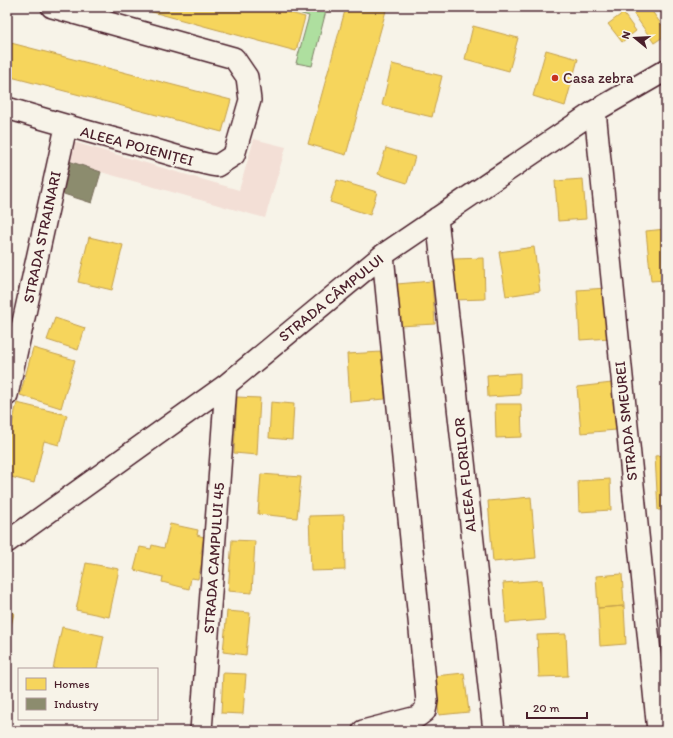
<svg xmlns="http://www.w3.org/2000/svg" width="673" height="738" viewBox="0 0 673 738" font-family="Itim,sans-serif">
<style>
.built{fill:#f3dfd6}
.green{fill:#aedf9f;stroke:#7c7f65}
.homes{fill:#f6d55c;stroke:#c29e4d}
.industry{fill:#8c8c6e;stroke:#786b5a}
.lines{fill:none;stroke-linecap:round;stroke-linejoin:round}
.minor-casing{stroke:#4a1f2b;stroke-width:24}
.minor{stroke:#f7f3e8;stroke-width:21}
.poi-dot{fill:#c8321e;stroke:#f7f3e8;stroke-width:1.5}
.labels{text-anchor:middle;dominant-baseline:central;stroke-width:4;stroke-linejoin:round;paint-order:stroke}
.poi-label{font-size:15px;fill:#4a1f2b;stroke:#f7f3e8;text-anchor:start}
.street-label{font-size:15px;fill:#4a1f2b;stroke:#f7f3e8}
</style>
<rect width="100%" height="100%" fill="#f7f3e8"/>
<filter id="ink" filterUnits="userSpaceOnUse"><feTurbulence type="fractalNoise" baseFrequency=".025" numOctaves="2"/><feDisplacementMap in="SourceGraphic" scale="8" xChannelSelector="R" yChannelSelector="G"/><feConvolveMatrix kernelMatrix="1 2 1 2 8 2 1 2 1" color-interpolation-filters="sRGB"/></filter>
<g filter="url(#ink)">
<path class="built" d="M 63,139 L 239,190 L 254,139 L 286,147 L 265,218 L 101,172 L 57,157 Z"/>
<path class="green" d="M 278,7 L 327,7 L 312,66 L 296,63 L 309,16 Z"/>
<path class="homes" d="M 134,7 L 268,7 L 305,17 L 296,51 Z
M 346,7 L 387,7 L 346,155 L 308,144 Z
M 629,7 L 649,7 L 666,31 L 666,35 L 654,43 Z
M 623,13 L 636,31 L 622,42 L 608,24 Z
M 473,26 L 518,38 L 509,71 L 465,59 Z
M 11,43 L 231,100 L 222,132 L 7,76 L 7,60 Z
M 546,50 L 578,59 L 565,106 L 533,96 Z
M 392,64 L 442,76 L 432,117 L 382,105 Z
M 386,148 L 415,157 L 407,183 L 378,174 Z
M 583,179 L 586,219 L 558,221 L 555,181 Z
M 337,180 L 377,192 L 370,215 L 330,202 Z
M 666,229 L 666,280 L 651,281 L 646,231 Z
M 89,237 L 123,245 L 112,290 L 78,282 Z
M 534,247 L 540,291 L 506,296 L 499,252 Z
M 484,258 L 485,299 L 455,300 L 454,259 Z
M 432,281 L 435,324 L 399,326 L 397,284 Z
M 607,288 L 610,338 L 580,340 L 577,290 Z
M 55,318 L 85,328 L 78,350 L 47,340 Z
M 33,348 L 75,360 L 61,408 L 20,395 Z
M 382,352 L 385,399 L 350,402 L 347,354 Z
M 520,373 L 520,395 L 488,397 L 487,375 Z
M 612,383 L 616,430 L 581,433 L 577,387 Z
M 237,397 L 260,398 L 257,455 L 234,453 Z
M 271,402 L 294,404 L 292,440 L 269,438 Z
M 17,403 L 67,415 L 59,445 L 44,441 L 34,483 L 7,476 L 7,445 Z
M 495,404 L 521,404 L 522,437 L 496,438 Z
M 666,455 L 666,510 L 658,510 L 655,456 Z
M 261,474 L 301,477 L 297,518 L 258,514 Z
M 610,479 L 611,510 L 579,512 L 578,481 Z
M 531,497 L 536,558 L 493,562 L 488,501 Z
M 344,515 L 345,570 L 311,571 L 309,516 Z
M 170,524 L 198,530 L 197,535 L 204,537 L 201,553 L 204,554 L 198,579 L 191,578 L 189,589 L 162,582 L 163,577 L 134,570 L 140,547 L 151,549 L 152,545 L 164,548 Z
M 232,540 L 255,541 L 252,593 L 228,591 Z
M 86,563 L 119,569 L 109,617 L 76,610 Z
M 622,574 L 624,606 L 598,608 L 596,576 Z
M 542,580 L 545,620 L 506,623 L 503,583 Z
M 624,606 L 626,644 L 600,646 L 598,608 Z
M 7,611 L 14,613 L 7,644 Z
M 227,611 L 250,613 L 246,655 L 223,652 Z
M 62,627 L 104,636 L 97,669 L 53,669 Z
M 566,634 L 568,676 L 539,677 L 537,635 Z
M 223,673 L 246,674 L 243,714 L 221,713 Z
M 464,673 L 469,712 L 439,715 L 434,676 Z"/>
<path class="industry" d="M 57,157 L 101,172 L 92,203 L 48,189 Z"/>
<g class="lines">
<g class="minor-casing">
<path id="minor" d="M 7,108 C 53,122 99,135 146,147 C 170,154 193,162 217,166 L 234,155 L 250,100 L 247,77 L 234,58 L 52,7
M 595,111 L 658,731
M 437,218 L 494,731
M 7,395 L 66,127
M 7,542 L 226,385 L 383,255 L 595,111 L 666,70
M 201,731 L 226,385
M 363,731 L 417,717 L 425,711 L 427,701 L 383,255"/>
</g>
<use href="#minor" class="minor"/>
</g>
</g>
<circle class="poi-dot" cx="555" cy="78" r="4"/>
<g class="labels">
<g class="poi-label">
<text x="563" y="78">Casa zebra</text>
</g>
<g class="street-label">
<text transform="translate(137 146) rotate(15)">ALEEA POIENIȚEI</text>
<text transform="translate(42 237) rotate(-78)">STRADA STRAINARI</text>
<text transform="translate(331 298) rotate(-39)">STRADA CÂMPULUI</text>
<text transform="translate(626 421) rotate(-96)">STRADA SMEUREI</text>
<text transform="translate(465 475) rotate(-96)">ALEEA FLORILOR</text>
<text transform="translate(214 558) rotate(-86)">STRADA CAMPULUI 45</text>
</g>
</g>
<rect width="673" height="738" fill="none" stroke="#f7f3e8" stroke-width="24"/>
<rect x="12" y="12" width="649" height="714" fill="none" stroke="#4a1f2b" stroke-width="1.5" filter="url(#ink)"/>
<rect x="18" y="668" width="140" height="52" fill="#f7f3e8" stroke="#b29e9c"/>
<rect x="26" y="678" width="20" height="12" fill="#f6d55c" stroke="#b29e9c"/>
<text x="54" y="688" font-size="12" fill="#4a1f2b">Homes</text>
<rect x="26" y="698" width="20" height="12" fill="#8c8c6e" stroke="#b29e9c"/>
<text x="54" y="708" font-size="12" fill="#4a1f2b">Industry</text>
<g transform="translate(635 38) rotate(288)" stroke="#f7f3e8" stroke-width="3" paint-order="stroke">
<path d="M0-3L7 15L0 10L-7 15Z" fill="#4a1f2b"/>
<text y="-6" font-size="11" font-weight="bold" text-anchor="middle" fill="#4a1f2b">N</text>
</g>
<path d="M527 712v6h60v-6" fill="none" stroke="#4a1f2b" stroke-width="2"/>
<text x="533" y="712" font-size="12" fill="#4a1f2b" stroke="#f7f3e8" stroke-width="3" paint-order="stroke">20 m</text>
</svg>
